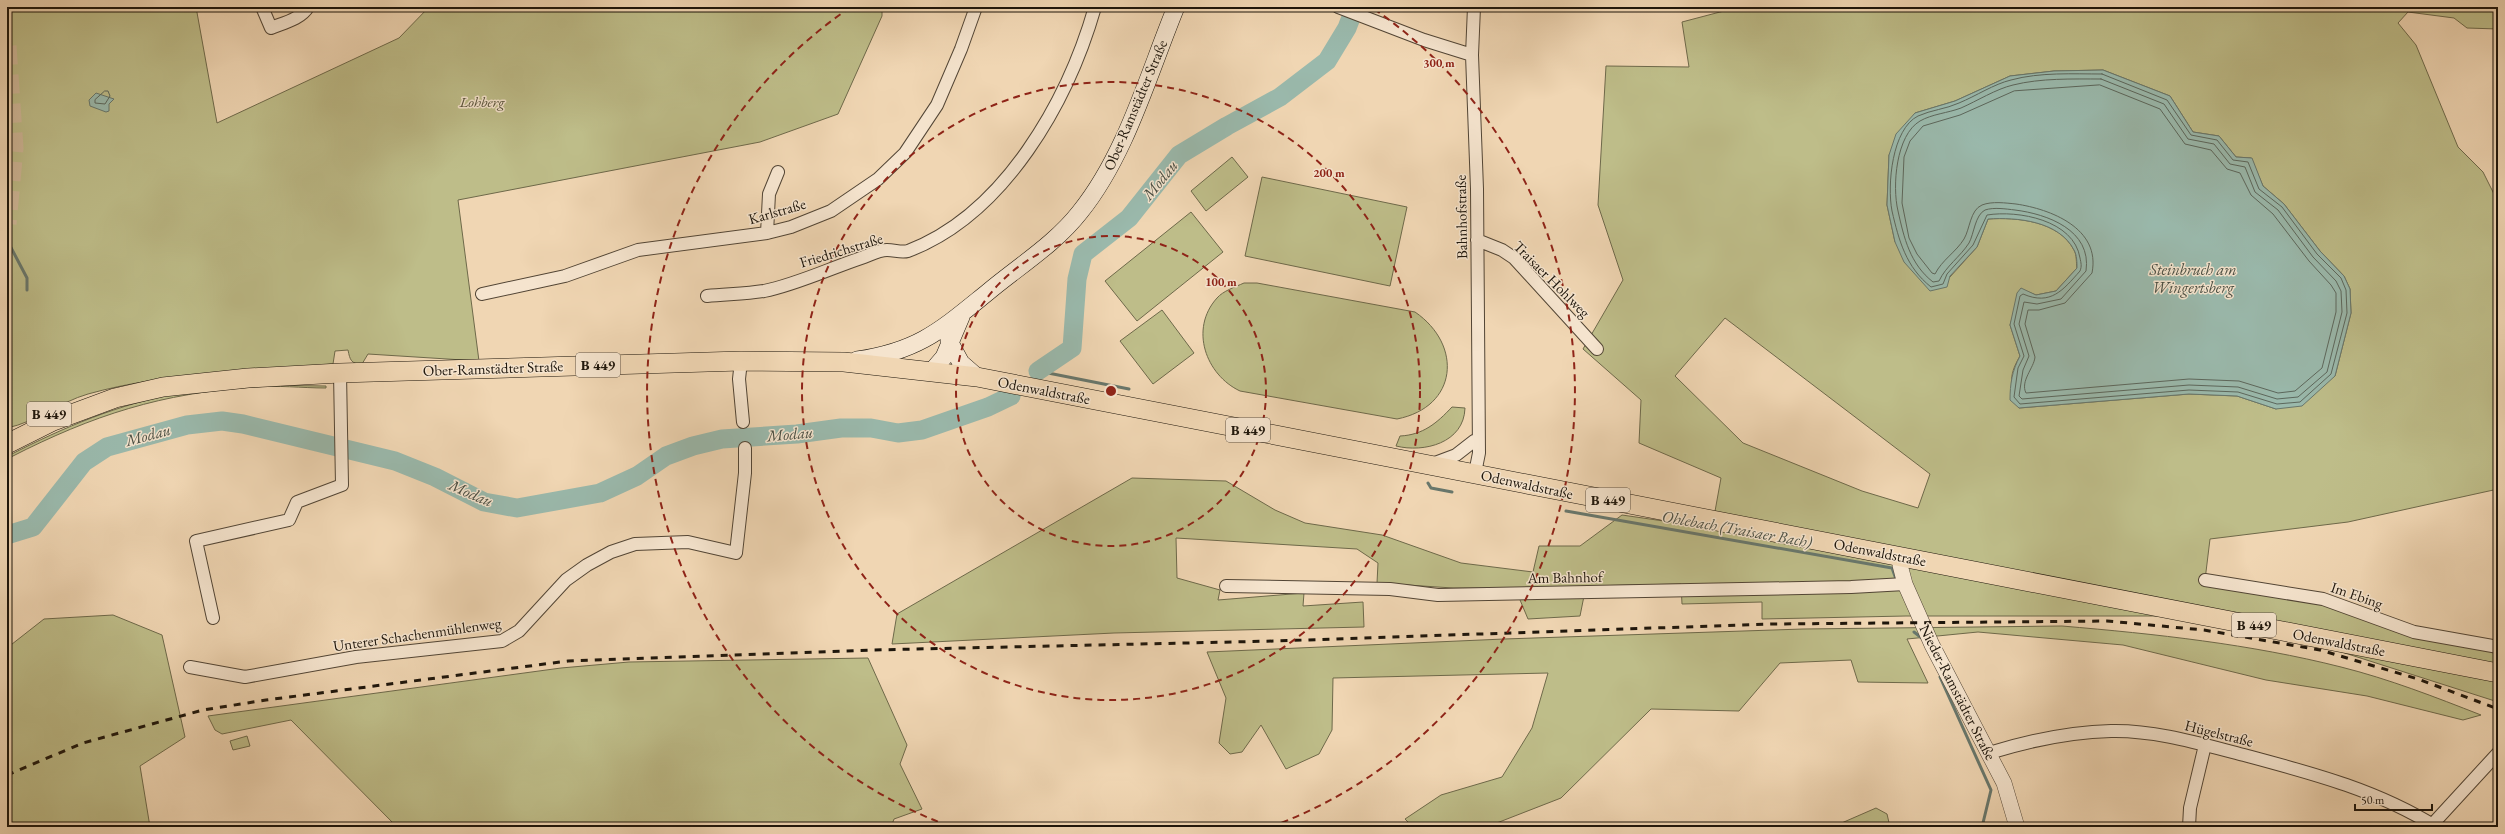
<svg xmlns="http://www.w3.org/2000/svg" width="2505" height="834" viewBox="0 0 2505 834" font-family="'EB Garamond',serif">
<style>
.green{fill:#bebd89;stroke:#6e694a;fill-rule:evenodd}
.water{fill:#9ab9ac;stroke:#68776c}
.lines{fill:none;stroke-linecap:round;stroke-linejoin:round}
.shore{stroke:#5c675c;stroke-width:1}
.stream{stroke:#68776c;stroke-width:3}
.river{stroke:#9ab9ac;stroke-width:19}
.primary-tunnel{stroke:#d0b99a;stroke-width:19;stroke-dasharray:19 10;stroke-linecap:butt}
.minor-casing{stroke:#524535;stroke-width:14}
.tertiary-casing{stroke:#524535;stroke-width:16}
.secondary-casing{stroke:#1d150b;stroke-width:18}
.primary-casing{stroke:#1d150b;stroke-width:20}
.minor{stroke:#f5e4ce;stroke-width:12}
.tertiary{stroke:#f5e4ce;stroke-width:15}
.secondary{stroke:#f5e4ce;stroke-width:17}
.primary{stroke:#f0d6b3;stroke-width:19}
.rail{stroke:#1d150b;stroke-width:3;stroke-dasharray:7 7;stroke-linecap:butt}
.ring{fill:none;stroke:#8f2418;stroke-width:2;stroke-dasharray:7 5}
.labels{text-anchor:middle;dominant-baseline:central;stroke-width:3;stroke-linejoin:round;paint-order:stroke}
.shield{fill:#f5e4ce;stroke:#5e5346;stroke-width:1}
.shield-label{font-size:14px;font-weight:bold;fill:#1d150b}
.park-label{font-size:15px;font-style:italic;fill:#555037;stroke:#f5e4ce}
.street-label{font-size:15px;fill:#1d150b;stroke:#f5e4ce}
.water-label{font-size:16px;font-style:italic;fill:#494e43;stroke:#f5e4ce}
.centre{fill:#8f2418;stroke:#f5e4ce;stroke-width:2}
.ring-label{font-size:12px;text-anchor:middle;font-weight:bold;fill:#8f2418;stroke:#f5e4ce;stroke-width:3;stroke-linejoin:round;paint-order:stroke}
</style>
<rect width="100%" height="100%" fill="#f0d6b3"/>
<filter id="stains"><feTurbulence type="fractalNoise" baseFrequency=".005" numOctaves="4"/><feColorMatrix values="0 0 0 0 .2 0 0 0 0 .09 0 0 0 0 .02 0 0 0 .5 -.17"/></filter>
<radialGradient id="worn" r=".72"><stop offset=".6" stop-color="#630" stop-opacity="0"/><stop offset="1" stop-color="#630" stop-opacity=".3"/></radialGradient>
<path class="green" d="M 7,7 L 196,7 L 217,123 L 399,38 L 429,7 L 882,7 L 882,16 L 838,114 L 760,142 L 458,200 L 479,361 L 368,354 L 362,364 C 351,364 350,360 348,350 L 335,351 L 333,364 C 251,371 167,372 88,394 C 60,402 36,422 7,428 Z
M 1739,7 L 2498,7 L 2498,29 L 2467,28 L 2454,18 L 2408,12 L 2398,23 L 2416,45 L 2458,147 L 2483,172 L 2498,202 L 2498,489 L 2348,522 L 2210,539 L 2205,580 L 2323,599 L 2414,632 L 2498,647 L 2498,702 L 2326,647 L 2159,616 L 1906,616 L 1762,619 L 1762,602 L 1682,604 L 1681,584 L 1586,586 L 1580,616 L 1528,619 L 1515,588 L 1453,588 L 1377,583 L 1378,563 L 1357,549 L 1176,538 L 1177,578 L 1220,590 L 1218,600 L 1304,593 L 1303,606 L 1363,602 L 1364,627 L 1114,633 L 892,644 L 897,614 L 1132,478 L 1226,481 L 1275,510 L 1305,523 L 1382,535 L 1461,563 L 1533,572 L 1539,546 L 1580,546 L 1622,515 L 1712,528 L 1721,478 L 1639,443 L 1641,400 L 1583,349 L 1623,280 L 1598,205 L 1606,66 L 1689,67 L 1682,22 ZM 2103,70 L 2170,96 L 2193,132 L 2219,136 L 2236,157 L 2251,158 L 2263,186 L 2284,204 L 2320,251 L 2344,276 L 2350,289 L 2351,313 L 2335,376 L 2276,409 L 2237,396 L 2189,394 L 2019,408 C 2011,386 2007,378 2020,356 L 2010,325 L 2021,289 L 2036,295 L 2056,291 L 2077,268 C 2076,263 2077,255 2074,250 C 2059,221 2017,217 1988,219 L 1977,247 L 1950,277 L 1895,242 L 1887,205 L 1889,155 L 1915,113 L 1955,101 L 2010,76 L 2054,71 ZM 1725,318 L 1930,474 L 1918,508 L 1862,491 L 1743,443 L 1675,376 Z
M 1232,157 L 1248,177 L 1206,211 L 1191,191 Z
M 1262,177 L 1407,207 L 1390,286 L 1245,256 Z
M 1191,212 L 1223,252 L 1137,321 L 1105,281 Z
M 1244,283 L 1257,283 L 1415,312 C 1463,345 1458,407 1397,419 L 1240,391 C 1206,375 1189,329 1217,298 C 1223,291 1235,287 1244,283 Z
M 1162,310 L 1194,353 L 1153,384 L 1120,341 Z
M 255,385 L 326,386 L 326,388 C 302,388 277,385 254,387 C 162,393 93,415 11,457 L 10,455 C 64,427 119,404 179,393 C 204,388 230,387 255,385 Z
M 1452,407 L 1465,408 C 1464,443 1424,453 1396,446 L 1400,436 C 1423,435 1437,423 1452,407 Z
M 113,615 L 162,635 L 185,737 L 140,766 L 150,827 L 7,827 L 7,648 L 44,619 Z
M 2062,626 C 2156,634 2250,644 2341,667 C 2389,679 2435,697 2481,715 L 2463,720 L 2367,696 L 2266,680 L 2123,645 L 1978,632 L 1907,639 L 1928,683 L 1858,682 L 1851,660 L 1780,663 L 1739,711 L 1651,709 L 1561,798 L 1489,826 L 1413,827 L 1405,819 L 1441,795 L 1502,777 L 1532,728 L 1548,673 L 1333,678 L 1332,730 L 1319,754 L 1286,769 L 1261,725 L 1242,752 L 1230,754 L 1219,743 L 1226,698 L 1207,652 L 1504,639 L 1803,629 Z
M 868,658 L 907,745 L 900,764 L 922,809 L 894,819 L 891,827 L 397,827 L 291,720 L 222,734 L 215,730 L 208,716 L 561,668 L 629,662 Z
M 247,736 L 250,746 L 233,750 L 230,741 Z
M 1876,808 L 1887,814 L 1890,827 L 1837,827 L 1837,825 Z"/>
<path class="water" d="M 2103,70 L 2170,96 L 2193,132 L 2219,136 L 2236,157 L 2252,158 L 2263,186 L 2284,204 L 2320,251 L 2344,276 L 2350,289 L 2351,313 L 2335,376 L 2302,406 L 2276,409 L 2237,396 L 2189,394 L 2019,408 L 2010,400 C 2010,384 2012,371 2020,356 L 2010,325 L 2017,293 L 2021,288 L 2036,295 L 2056,291 L 2077,268 C 2077,263 2077,255 2074,250 C 2059,221 2017,217 1988,219 L 1977,247 L 1950,276 L 1947,287 L 1930,291 L 1904,262 L 1895,242 L 1887,205 L 1889,155 L 1896,134 L 1915,113 L 1955,101 L 2010,76 L 2054,71 Z
M 96,93 L 114,99 L 109,104 L 109,111 L 106,112 L 90,106 L 89,100 Z"/>
<g class="lines">
<path class="shore" d="M 2102,74 L 2167,100 L 2191,135 L 2217,140 L 2233,160 L 2248,162 L 2259,189 L 2282,207 L 2317,254 L 2341,278 L 2346,290 L 2347,313 L 2331,374 L 2300,402 L 2277,404 L 2238,392 L 2189,390 L 2020,404 L 2014,397 L 2018,368 L 2024,356 L 2014,324 L 2020,296 L 2023,294 C 2051,306 2063,290 2080,271 C 2082,266 2081,263 2080,258 C 2074,220 2018,210 1987,215 L 1973,245 L 1947,274 L 1943,284 L 1931,287 C 1906,267 1899,241 1892,211 C 1887,185 1892,129 1918,116 C 1931,110 1946,109 1959,103 C 1976,96 1994,84 2011,80 C 2040,72 2073,74 2102,74 Z
M 2101,79 L 2164,104 L 2188,139 L 2214,144 L 2230,164 L 2245,167 L 2255,192 L 2278,210 L 2313,257 L 2336,281 L 2341,291 L 2342,312 L 2327,372 L 2298,397 L 2277,399 L 2238,387 L 2189,385 L 2022,399 L 2019,396 L 2023,370 L 2029,356 L 2019,324 L 2024,302 L 2037,304 L 2061,299 L 2086,271 C 2092,230 2047,214 2015,210 C 2006,209 1994,207 1985,210 C 1975,215 1974,234 1969,243 C 1960,257 1946,266 1939,281 L 1933,282 C 1910,264 1904,238 1898,211 C 1892,186 1896,135 1920,121 C 1932,114 1948,113 1961,108 C 1977,101 1996,89 2013,85 C 2041,78 2072,79 2101,79 Z
M 2100,85 L 2160,109 L 2185,144 L 2211,150 L 2227,169 L 2240,173 L 2251,195 L 2273,214 L 2309,261 L 2331,285 L 2336,293 L 2336,312 L 2322,368 L 2295,391 L 2278,393 L 2239,381 L 2189,379 L 2026,393 C 2020,381 2034,368 2035,357 L 2025,324 L 2028,310 L 2039,310 L 2065,303 L 2092,273 C 2101,228 2050,209 2016,204 C 2006,203 1992,201 1982,205 C 1970,210 1970,229 1964,239 C 1956,252 1942,260 1935,274 L 1932,273 L 1917,254 L 1909,238 L 1902,203 L 1904,157 L 1910,141 L 1923,126 L 1960,115 L 2014,91 Z
M 105,91 L 108,91 L 110,96 L 105,104 L 95,103 L 95,100 Z"/>
<path class="stream" d="M 7,240 L 27,278 L 27,290
M 1038,371 L 1129,389
M 1428,483 L 1431,488 L 1452,492
M 1566,511 L 1892,568 L 1896,579
M 1914,632 L 1923,639
M 1940,677 L 1991,790 L 1982,827"/>
<path class="river" d="M 1038,371 L 1072,348 L 1077,279 L 1083,254 L 1129,218 L 1179,155 L 1227,126 L 1280,97 L 1327,61 L 1347,28 L 1355,7
M 7,535 L 33,527 L 84,462 L 107,447 L 187,425 L 222,421 L 243,424 L 395,461 L 435,477 L 484,502 L 517,508 L 600,493 L 637,476 L 666,456 L 693,446 L 722,439 L 797,434 L 841,428 L 871,428 L 898,433 L 922,430 L 988,407 L 1011,396"/>
<path class="primary-tunnel" d="M 7,46 L 14,148 L 7,224"/>
<g class="minor-casing">
<path id="minor" d="M 262,7 L 271,28 C 283,23 301,19 308,7
M 1338,7 L 1424,40 L 1472,55
M 1474,7 L 1472,55 L 1477,189 L 1479,453 L 1475,473
M 767,233 L 769,194 L 778,172
M 1477,240 L 1502,250 L 1514,258 L 1597,349
M 482,294 L 565,276 L 638,250 L 767,233 L 791,227 L 831,211 L 878,179 L 905,153 L 937,105 L 961,49 L 976,7
M 707,296 C 726,294 746,294 764,291 C 795,285 831,268 861,258 C 870,255 879,250 887,250 C 895,250 901,253 908,251 C 1005,214 1068,101 1095,7
M 741,361 L 739,379 L 743,422
M 1432,464 L 1456,455 L 1474,441
M 2205,580 L 2323,599 L 2414,632 L 2498,647
M 1226,586 L 1390,589 L 1438,595 L 1851,587 L 1905,584
M 213,618 L 196,541 L 289,520 L 297,502 L 342,485 L 340,373
M 190,667 L 245,677 L 356,657 L 502,641 L 519,631 L 566,580 L 587,565 L 611,552 L 635,544 L 688,542 L 736,553 L 745,473 L 745,448
M 1989,753 C 2028,741 2069,732 2111,731 C 2156,730 2201,744 2244,755 C 2311,773 2377,790 2436,827
M 2189,827 L 2190,808 L 2205,745
M 2430,827 L 2498,753"/>
</g>
<g class="tertiary-casing">
<path id="tertiary" d="M 1901,557 L 1900,565 L 1905,584 L 1932,645 L 2004,783 L 2017,827"/>
</g>
<g class="secondary-casing">
<path id="secondary" d="M 949,341 L 961,363 L 977,377
M 857,360 C 919,351 941,330 988,292 C 1019,266 1055,244 1080,212 C 1126,155 1148,75 1176,7
M 932,371 L 944,357 L 961,317"/>
</g>
<g class="primary-casing">
<path id="primary" d="M 7,444 L 53,421 L 115,398 L 163,387 L 248,378 L 340,373 L 741,361 L 844,362 L 977,377 L 2498,673"/>
</g>
<use href="#minor" class="minor"/>
<use href="#tertiary" class="tertiary"/>
<use href="#secondary" class="secondary"/>
<use href="#primary" class="primary"/>
<path class="rail" d="M 7,775 L 83,743 L 203,710 L 266,700 L 568,661 L 872,650 L 1276,641 L 1771,624 L 2107,621 L 2204,630 L 2320,650 L 2418,679 L 2498,709"/>
</g>
<g class="ring">
<circle cx="1111" cy="391" r="155"/>
<circle cx="1111" cy="391" r="309"/>
<path d="M949 826A464 464 0 0 1 848 9M1374 9A464 464 0 0 1 1273 826"/>
</g>
<g class="labels">
<g class="shield">
<rect x="576" y="353" width="44" height="24" rx="3"/>
<rect x="27" y="402" width="44" height="24" rx="3"/>
<rect x="1226" y="418" width="44" height="24" rx="3"/>
<rect x="1586" y="488" width="44" height="24" rx="3"/>
<rect x="2232" y="613" width="44" height="24" rx="3"/>
</g>
<g class="shield-label">
<text x="598" y="365">B 449</text>
<text x="49" y="414">B 449</text>
<text x="1248" y="430">B 449</text>
<text x="1608" y="500">B 449</text>
<text x="2254" y="625">B 449</text>
</g>
<g class="park-label">
<text x="482" y="101">Lohberg</text>
</g>
<g class="street-label">
<text transform="translate(1135 105) rotate(-67)">Ober-Ramstädter Straße</text>
<text transform="translate(777 211) rotate(-16)">Karlstraße</text>
<text transform="translate(1461 217) rotate(-91)">Bahnhofstraße</text>
<text transform="translate(841 250) rotate(-17)">Friedrichstraße</text>
<text transform="translate(1552 279) rotate(45)">Traisaer Hohlweg</text>
<text transform="translate(493 368) rotate(-2)">Ober-Ramstädter Straße</text>
<text transform="translate(1044 390) rotate(11)">Odenwaldstraße</text>
<text transform="translate(1527 484) rotate(12)">Odenwaldstraße</text>
<text transform="translate(1880 552) rotate(11)">Odenwaldstraße</text>
<text transform="translate(1565 577) rotate(-1)">Am Bahnhof</text>
<text transform="translate(2357 595) rotate(19)">Im Ebing</text>
<text transform="translate(417 634) rotate(-8)">Unterer Schachenmühlenweg</text>
<text transform="translate(2339 642) rotate(11)">Odenwaldstraße</text>
<text transform="translate(1958 692) rotate(63)">Nieder-Ramstädter Straße</text>
<text transform="translate(2219 733) rotate(14)">Hügelstraße</text>
</g>
<g class="water-label">
<text transform="translate(1160 180) rotate(-51)">Modau</text>
<text x="2193" y="269">Steinbruch am<tspan x="2193" dy="18">Wingertsberg</tspan></text>
<text transform="translate(790 434) rotate(-5)">Modau</text>
<text transform="translate(148 435) rotate(-15)">Modau</text>
<text transform="translate(471 493) rotate(23)">Modau</text>
<text transform="translate(1737 529) rotate(10)">Ohlebach (Traisaer Bach)</text>
</g>
</g>
<circle cx="1111" cy="391" r="6" class="centre"/>
<g class="ring-label">
<text x="1439" y="67">300 m</text>
<text x="1329" y="177">200 m</text>
<text x="1221" y="286">100 m</text>
</g>
<rect width="2505" height="834" fill="none" stroke="#f0d6b3" stroke-width="24"/>
<rect x="8" y="8" width="2489" height="818" fill="none" stroke="#1d150b" stroke-width="2"/>
<rect x="12" y="12" width="2481" height="810" fill="none" stroke="#1d150b"/>
<path d="M2355 804v6h77v-6" fill="none" stroke="#1d150b" stroke-width="2"/>
<text x="2361" y="804" font-size="12" fill="#1d150b" stroke="#f5e4ce" stroke-width="3" paint-order="stroke">50 m</text>
<rect width="100%" height="100%" filter="url(#stains)"/>
<rect width="100%" height="100%" fill="url(#worn)"/>
</svg>
